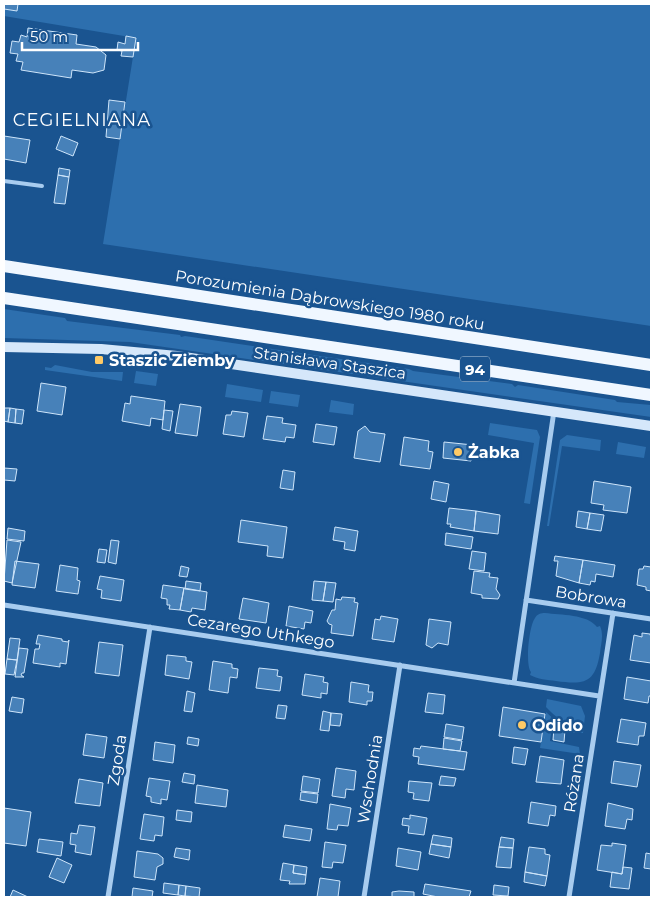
<svg xmlns="http://www.w3.org/2000/svg" width="655" height="901" viewBox="0 0 655 901" font-family="Montserrat,sans-serif">
<style>
.green{fill:#2d6fae}
.building{fill:#4781b9;stroke:#cee5fa}
.lines{fill:none;stroke-linecap:round;stroke-linejoin:round}
.lane{stroke:#a8ccef;stroke-width:4}
.street{stroke:#a8ccef;stroke-width:5}
.secondary{stroke:#d5e7fa;stroke-width:10}
.primary{stroke:#f0f7ff;stroke-width:12}
.poi-dot{fill:#ffca66;stroke:#1a5490;stroke-width:2}
.labels{text-anchor:middle;dominant-baseline:central;stroke-width:5;stroke-linejoin:round;paint-order:stroke}
.shield{fill:#1a5490;stroke:#baccde;stroke-width:1}
.shield-label{font-size:15px;font-weight:bold;fill:#fff}
.street-label{font-size:16px;fill:#fff;stroke:#1a5490}
.poi-label{font-size:16px;font-weight:bold;fill:#fff;stroke:#1a5490;text-anchor:start}
.neighbourhood-label{font-size:18px;letter-spacing:1px;fill:#fff;stroke:#1a5490}
</style>
<rect width="100%" height="100%" fill="#1a5490"/>
<path class="green" d="M 4,4 L 651,4 L 651,326 L 103,244 L 136,38 L 4,16 Z
M 4,309 L 65,318 L 67,321 L 180,335 L 181,337 L 185,336 L 409,369 L 413,371 L 512,384 L 515,387 L 518,385 L 615,400 L 617,402 L 651,405 L 651,417 L 130,342 L 4,338 Z
M 55,365 L 92,372 L 123,372 L 122,381 L 45,370 L 45,367 L 51,368 Z
M 136,371 L 158,374 L 156,386 L 134,383 Z
M 227,384 L 263,390 L 261,402 L 225,397 Z
M 271,391 L 300,395 L 298,407 L 269,403 Z
M 331,400 L 354,404 L 353,415 L 329,412 Z
M 490,423 L 537,430 L 540,437 L 530,504 L 524,503 L 534,443 L 488,435 Z
M 567,435 L 601,440 L 600,451 L 562,446 L 549,526 L 547,526 L 560,440 Z
M 618,442 L 646,447 L 644,458 L 616,454 Z
M 545,613 C 561,615 587,614 597,627 L 600,626 C 604,635 601,643 600,653 C 595,683 585,685 556,681 C 548,680 537,679 530,675 L 531,672 C 525,665 529,626 535,618 C 537,614 541,613 545,613 Z
M 547,699 L 581,706 L 585,716 L 583,733 L 571,733 C 566,723 554,716 546,707 Z
M 546,712 L 562,727 L 552,726 L 550,741 L 579,747 L 580,754 L 540,748 Z"/>
<path class="building" d="M 4,4 L 18,4 L 17,11 L 4,9 Z
M 28,28 L 77,35 L 76,44 L 96,47 L 106,55 L 104,70 L 93,73 L 72,70 L 71,78 L 21,70 L 23,62 L 16,61 L 18,54 L 10,53 L 12,41 L 19,42 L 21,35 L 27,37 Z
M 126,36 L 136,38 L 133,57 L 121,56 L 122,51 L 117,50 L 118,42 L 125,44 Z
M 109,100 L 125,102 L 120,139 L 106,137 Z
M 4,136 L 30,140 L 26,163 L 4,159 Z
M 61,136 L 78,143 L 73,156 L 56,149 Z
M 59,168 L 70,170 L 69,177 L 58,175 Z
M 58,175 L 69,177 L 65,204 L 54,203 Z
M 41,383 L 66,387 L 62,415 L 37,411 Z
M 131,396 L 165,401 L 163,420 L 151,418 L 150,426 L 122,421 L 125,403 L 130,404 Z
M 180,404 L 201,407 L 197,436 L 175,433 Z
M 4,408 L 10,408 L 8,422 L 4,421 Z
M 10,408 L 16,409 L 15,423 L 8,422 Z
M 16,409 L 24,410 L 22,424 L 15,423 Z
M 164,410 L 173,411 L 170,431 L 162,429 Z
M 232,411 L 248,413 L 244,437 L 223,434 L 226,415 L 231,415 Z
M 267,416 L 283,418 L 282,423 L 296,425 L 294,438 L 286,437 L 285,442 L 263,439 Z
M 316,424 L 337,427 L 334,445 L 313,442 Z
M 365,426 L 370,432 L 385,434 L 380,462 L 354,458 L 358,431 Z
M 404,437 L 429,441 L 428,451 L 433,452 L 430,469 L 400,465 Z
M 444,442 L 473,445 L 471,461 L 443,458 Z
M 4,468 L 17,469 L 15,481 L 4,480 Z
M 283,470 L 295,472 L 293,490 L 280,488 Z
M 434,481 L 449,484 L 446,502 L 431,499 Z
M 594,481 L 631,487 L 627,513 L 603,510 L 604,505 L 591,503 Z
M 449,508 L 476,511 L 474,531 L 450,527 L 451,524 L 447,524 Z
M 476,511 L 500,515 L 498,534 L 474,531 Z
M 578,511 L 590,513 L 587,529 L 576,527 Z
M 590,513 L 604,515 L 601,531 L 587,529 Z
M 241,520 L 287,527 L 283,558 L 267,556 L 268,546 L 238,542 Z
M 335,527 L 358,531 L 355,551 L 344,549 L 345,542 L 333,540 Z
M 8,528 L 25,531 L 24,541 L 7,539 Z
M 446,533 L 473,537 L 471,549 L 445,545 Z
M 7,540 L 21,542 L 12,583 L 4,581 Z
M 111,540 L 119,541 L 116,564 L 108,562 Z
M 99,549 L 107,550 L 105,563 L 97,562 Z
M 472,551 L 486,553 L 484,571 L 469,569 Z
M 555,556 L 583,560 L 579,583 L 556,576 L 558,561 L 554,561 Z
M 583,560 L 615,565 L 613,577 L 596,574 L 595,582 L 591,581 L 590,585 L 579,583 Z
M 15,561 L 39,564 L 35,588 L 12,585 Z
M 60,565 L 78,568 L 77,580 L 80,581 L 78,594 L 56,591 Z
M 181,566 L 189,568 L 187,577 L 179,576 Z
M 644,566 L 651,567 L 651,591 L 646,590 L 646,587 L 637,585 L 639,569 L 643,569 Z
M 474,571 L 490,573 L 489,577 L 498,578 L 496,589 L 500,595 L 498,599 L 482,598 L 482,595 L 471,593 Z
M 100,576 L 124,580 L 121,601 L 101,598 L 102,590 L 97,589 Z
M 186,581 L 201,583 L 200,591 L 185,589 Z
M 314,581 L 326,582 L 323,601 L 312,600 Z
M 326,582 L 336,583 L 333,602 L 323,601 Z
M 163,585 L 184,588 L 180,610 L 169,609 L 170,605 L 167,605 L 167,599 L 161,598 Z
M 184,588 L 207,592 L 205,610 L 192,608 L 191,612 L 180,610 Z
M 342,597 L 355,598 L 354,602 L 358,603 L 353,636 L 331,633 L 332,625 L 329,624 L 327,621 L 332,610 L 335,610 L 336,599 L 341,600 Z
M 243,598 L 269,603 L 266,623 L 239,619 Z
M 289,606 L 313,611 L 311,623 L 305,622 L 304,629 L 286,626 Z
M 381,616 L 398,619 L 394,642 L 372,639 L 375,619 L 380,620 Z
M 429,619 L 451,622 L 448,645 L 438,643 L 432,648 L 426,645 Z
M 642,633 L 650,634 L 651,638 L 651,663 L 630,660 L 634,635 L 642,637 Z
M 38,635 L 62,639 L 62,641 L 68,642 L 69,640 L 66,664 L 60,663 L 60,667 L 33,663 L 35,649 L 39,649 L 40,644 L 36,644 Z
M 10,638 L 20,639 L 17,660 L 7,659 Z
M 99,642 L 123,645 L 119,676 L 95,673 Z
M 19,648 L 28,649 L 24,673 L 22,673 L 21,675 L 24,677 L 15,677 Z
M 167,655 L 186,657 L 186,661 L 192,662 L 189,679 L 165,675 Z
M 7,659 L 17,660 L 14,675 L 5,674 Z
M 213,661 L 232,664 L 232,668 L 238,669 L 237,678 L 230,677 L 228,693 L 209,690 Z
M 259,668 L 278,670 L 277,676 L 282,677 L 280,691 L 256,688 Z
M 305,674 L 324,677 L 323,682 L 328,683 L 327,694 L 321,693 L 321,698 L 302,695 Z
M 627,677 L 651,681 L 651,696 L 649,696 L 648,703 L 624,699 Z
M 351,682 L 369,685 L 368,692 L 373,692 L 372,701 L 367,701 L 367,705 L 349,702 Z
M 187,691 L 195,693 L 192,712 L 184,711 Z
M 428,693 L 445,695 L 443,714 L 425,712 Z
M 12,697 L 24,699 L 22,713 L 9,711 Z
M 278,705 L 287,706 L 285,719 L 276,718 Z
M 503,707 L 545,714 L 541,742 L 499,736 Z
M 323,711 L 331,713 L 329,731 L 320,730 Z
M 331,713 L 342,714 L 340,726 L 330,725 Z
M 621,719 L 646,723 L 644,736 L 639,736 L 638,745 L 617,742 Z
M 446,724 L 464,727 L 462,740 L 444,737 Z
M 554,728 L 565,730 L 564,742 L 553,740 Z
M 86,734 L 107,737 L 104,758 L 83,755 Z
M 188,737 L 199,739 L 198,746 L 187,744 Z
M 444,738 L 462,741 L 460,751 L 443,749 Z
M 155,742 L 175,745 L 173,763 L 153,760 Z
M 421,746 L 467,752 L 464,770 L 418,764 L 419,757 L 413,756 L 414,748 L 420,749 Z
M 514,747 L 528,749 L 525,765 L 512,763 Z
M 540,756 L 564,760 L 561,784 L 536,782 Z
M 614,761 L 641,765 L 637,787 L 611,783 Z
M 336,768 L 356,771 L 354,790 L 346,789 L 345,798 L 332,796 Z
M 184,773 L 195,775 L 194,784 L 182,782 Z
M 303,776 L 320,779 L 318,793 L 301,791 Z
M 441,776 L 456,778 L 454,786 L 439,785 Z
M 149,778 L 170,781 L 167,800 L 161,799 L 161,804 L 151,802 L 151,797 L 146,796 Z
M 79,779 L 103,783 L 100,806 L 75,803 Z
M 409,781 L 432,783 L 429,801 L 413,799 L 414,793 L 408,792 Z
M 197,785 L 228,790 L 226,807 L 195,803 Z
M 301,792 L 318,794 L 317,803 L 300,800 Z
M 531,802 L 556,806 L 555,816 L 550,815 L 548,826 L 528,823 Z
M 608,803 L 633,809 L 632,820 L 627,819 L 625,829 L 605,826 Z
M 330,804 L 351,808 L 348,826 L 338,825 L 337,830 L 327,829 Z
M 4,808 L 31,812 L 26,846 L 4,843 Z
M 177,810 L 192,812 L 191,822 L 176,820 Z
M 144,814 L 164,817 L 162,836 L 155,835 L 154,841 L 140,839 Z
M 410,815 L 427,818 L 424,835 L 408,833 L 409,826 L 402,825 L 403,818 L 410,819 Z
M 79,825 L 95,827 L 91,855 L 75,852 L 76,845 L 70,844 L 71,833 L 77,834 Z
M 285,825 L 312,829 L 310,841 L 283,837 Z
M 433,835 L 452,838 L 451,847 L 431,844 Z
M 501,837 L 514,839 L 513,848 L 499,847 Z
M 39,839 L 63,842 L 61,856 L 37,852 Z
M 325,842 L 346,845 L 343,863 L 333,862 L 332,868 L 322,867 Z
M 612,843 L 626,845 L 622,874 L 597,870 L 601,845 L 612,846 Z
M 431,844 L 451,847 L 449,858 L 429,854 Z
M 499,847 L 513,848 L 511,868 L 496,867 Z
M 529,847 L 545,849 L 545,854 L 550,855 L 547,876 L 525,872 Z
M 176,848 L 190,850 L 189,860 L 174,857 Z
M 398,848 L 421,852 L 418,870 L 396,866 Z
M 137,851 L 158,854 L 163,858 L 163,864 L 157,867 L 155,880 L 134,877 Z
M 646,853 L 651,854 L 651,869 L 644,868 Z
M 57,858 L 72,865 L 64,883 L 49,877 Z
M 283,863 L 294,865 L 293,873 L 306,875 L 305,884 L 289,884 L 290,881 L 280,880 Z
M 294,865 L 307,867 L 306,875 L 293,873 Z
M 623,867 L 632,868 L 629,889 L 610,887 L 612,872 L 622,874 Z
M 525,872 L 547,876 L 545,886 L 524,882 Z
M 320,878 L 340,881 L 338,897 L 317,897 Z
M 164,883 L 179,885 L 178,895 L 163,893 Z
M 425,884 L 471,891 L 469,897 L 438,897 L 423,894 Z
M 179,885 L 186,886 L 185,896 L 178,895 Z
M 494,885 L 509,887 L 508,896 L 493,895 Z
M 186,886 L 200,888 L 199,897 L 185,896 Z
M 133,888 L 153,891 L 152,897 L 132,897 Z
M 13,890 L 28,897 L 10,897 Z
M 399,891 L 414,892 L 414,897 L 392,897 L 392,892 Z"/>
<g class="lines">
<path class="lane" d="M 4,181 L 42,186"/>
<path class="street" d="M 526,600 L 651,619
M 4,605 L 599,696
M 514,683 L 554,411
M 108,897 L 150,627
M 364,897 L 400,665
M 569,897 L 613,613"/>
<path class="secondary" d="M 4,347 L 101,349 L 177,356 L 651,426"/>
<path class="primary" d="M 4,266 L 651,365
M 4,298 L 651,395"/>
</g>
<g class="poi-dot">
<rect x="94" y="355" width="10" height="10" rx="2.5"/>
<circle cx="458" cy="452" r="5"/>
<circle cx="522" cy="725" r="5"/>
</g>
<g class="labels">
<rect class="shield" x="460" y="356.5" width="30" height="25" rx="4"/>
<g class="shield-label">
<text x="475" y="369">94</text>
</g>
<g class="street-label">
<text transform="translate(330 300) rotate(9)">Porozumienia Dąbrowskiego 1980 roku</text>
<text transform="translate(330 363) rotate(8)">Stanisława Staszica</text>
<text transform="translate(591 597) rotate(9)">Bobrowa</text>
<text transform="translate(261 631) rotate(9)">Cezarego Uthkego</text>
<text transform="translate(117 760) rotate(-81)">Zgoda</text>
<text transform="translate(370 779) rotate(-81)">Wschodnia</text>
<text transform="translate(574 783) rotate(-81)">Różana</text>
</g>
<g class="poi-label">
<text x="109" y="360">Staszic Ziemby</text>
<text x="468" y="452">Żabka</text>
<text x="532" y="725">Odido</text>
</g>
<g class="neighbourhood-label">
<text x="82" y="120">CEGIELNIANA</text>
</g>
</g>
<rect width="655" height="901" fill="none" stroke="#ffffff" stroke-width="10"/>
<path d="M22 42v8h116v-8" fill="none" stroke="#ffffff" stroke-width="2.5"/>
<text x="30" y="42" font-size="15" fill="#ffffff" stroke="#1a5490" stroke-width="4" paint-order="stroke">50 m</text>
</svg>
